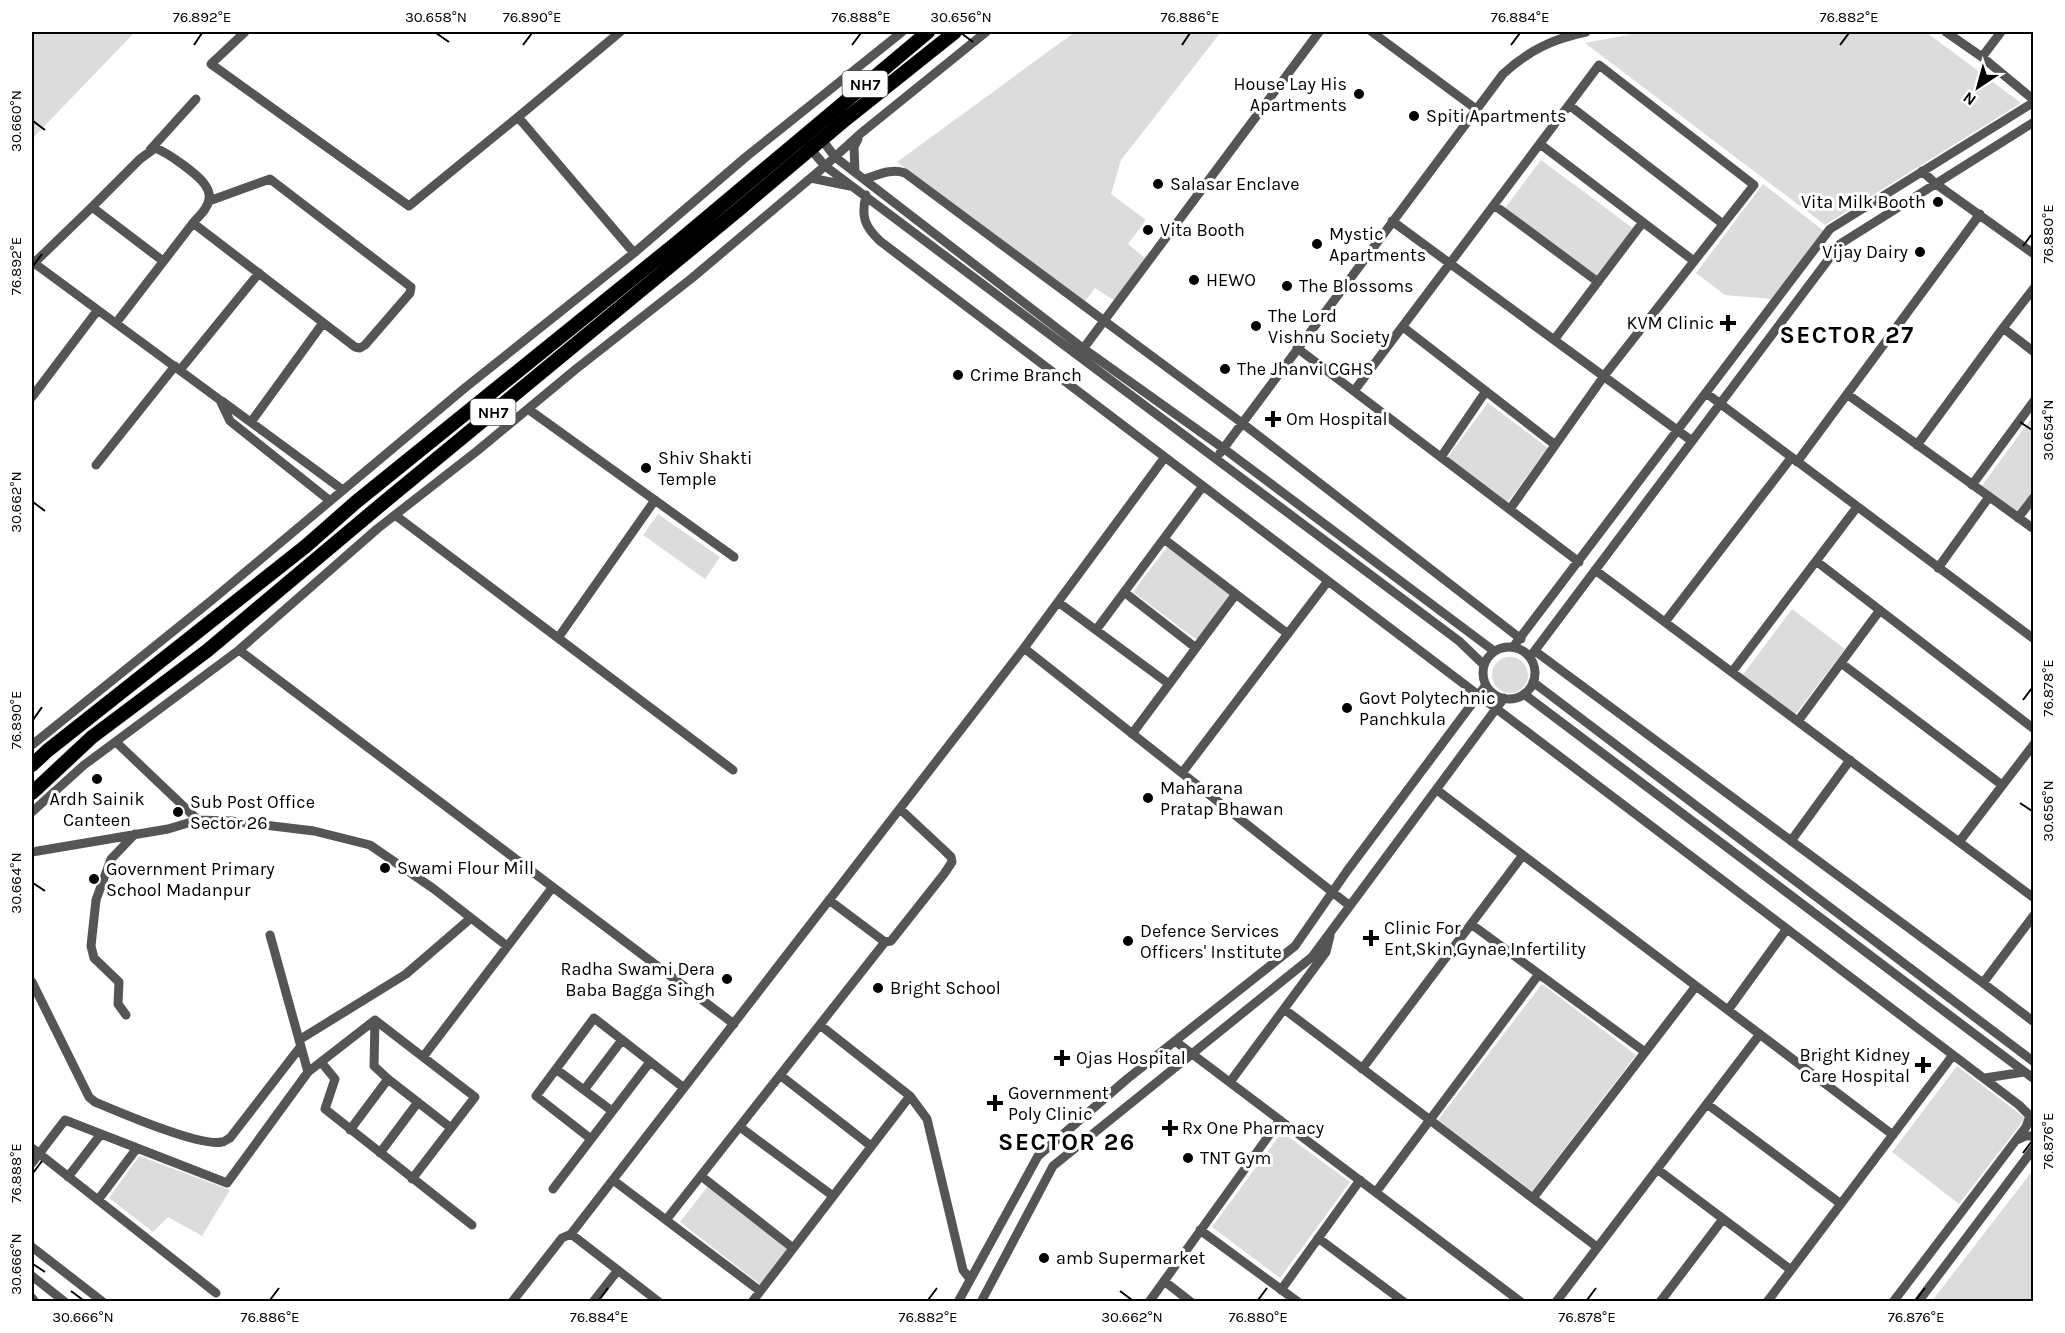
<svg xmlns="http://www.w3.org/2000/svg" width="2065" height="1333" viewBox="0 0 2065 1333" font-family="Karla,sans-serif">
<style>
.green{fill:#dcdcdc}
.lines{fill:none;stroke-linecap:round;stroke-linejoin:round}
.highway-casing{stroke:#dbdbdb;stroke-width:15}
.minor{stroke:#555;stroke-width:9}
.highway{stroke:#000;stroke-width:14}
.ticks{fill:none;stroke:#000;stroke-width:2}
.poi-dot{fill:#000;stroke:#fff;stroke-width:2}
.labels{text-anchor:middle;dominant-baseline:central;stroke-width:6;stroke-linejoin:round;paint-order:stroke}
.shield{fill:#fff;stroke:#4c4c4c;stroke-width:1.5}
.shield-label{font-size:16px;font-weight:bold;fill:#000}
.poi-label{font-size:18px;fill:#000;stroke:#fff;text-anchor:start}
.district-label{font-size:24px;font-weight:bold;letter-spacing:1.5px;fill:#000;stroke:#fff}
.neatline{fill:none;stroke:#000;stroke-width:2}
.ticks-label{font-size:15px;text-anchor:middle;fill:#000}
</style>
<rect width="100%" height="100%" fill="#fff"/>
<path class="green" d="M 32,32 L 135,32 L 32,139 Z
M 1075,32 L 1221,32 L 1121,160 L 1111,194 L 1146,220 L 1128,244 L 1146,259 L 1115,301 L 1095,288 L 1084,303 L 897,162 Z
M 1643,32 L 1926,32 L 2021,103 L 1825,225 L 1585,43 Z
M 1541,160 L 1634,229 L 1598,277 L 1505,208 Z
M 1763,184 L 1824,231 L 1772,299 L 1725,295 L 1696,273 Z
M 1488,403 L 1548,448 L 1507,503 L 1447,458 Z
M 2033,416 L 2033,491 L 2017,513 L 1981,487 Z
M 658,514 L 720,557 L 705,579 L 643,535 Z
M 1167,547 L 1231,595 L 1197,640 L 1133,592 Z
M 1792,609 L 1845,649 L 1795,715 L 1742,676 Z
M1492 675a18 18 0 1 1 36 0a18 18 0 1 1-36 0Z
M 1542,984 L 1636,1055 L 1532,1191 L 1438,1120 Z
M 1957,1066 L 2025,1118 L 1959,1204 L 1892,1152 Z
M 1282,1132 L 1350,1182 L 1280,1278 L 1212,1227 Z
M 139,1156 L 230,1190 L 202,1236 L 168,1217 L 153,1232 L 109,1198 Z
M 2033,1170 L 2033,1301 L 1932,1301 Z
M 708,1186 L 789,1249 L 761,1285 L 680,1222 Z"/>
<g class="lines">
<g class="highway-casing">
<path id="highway" d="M 32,765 L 47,751 L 306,546 L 356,502 L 679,241 L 928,32
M 32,793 L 92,737 L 208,650 L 383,503 L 737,211 L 846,119 L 955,32"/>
</g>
<path class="minor" d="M 245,32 L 211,64 L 409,206 L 518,117 L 634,253
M 1372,32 L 1476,109
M 1946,32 L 1982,57 L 2034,100
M 1982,57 L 2001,32
M 1569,105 L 1723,224
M 518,117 L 620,32
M 820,137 L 835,157 L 1084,349 L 1223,448 L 1494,651
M 1540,144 L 1694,261
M 808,146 L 825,166 L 1459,641 L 1484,665
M 150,150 L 196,99
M 1922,171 L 1936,184 L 2034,254
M 855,172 L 854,147 L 858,139
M 811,178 L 850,186
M 864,179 C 878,175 891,168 905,173 L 1242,423 L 1521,639
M 866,195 C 861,216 864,226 880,241 L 2019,1105 L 2030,1116 L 2026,1127 L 1893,1302
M 1494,205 L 1598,282
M 1392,221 L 1692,441
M 163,261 L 92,207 L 140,159 L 155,148 C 167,152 199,175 205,185 C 208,189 210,194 209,199 C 208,209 199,216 193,223
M 34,263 L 220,400 L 230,421 L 329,500
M 32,265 L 92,207
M 2034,288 L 2003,328 L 2034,352
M 116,323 L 193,223 L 355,347 L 360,348 L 365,345 L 410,293 L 411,287 L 270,179 L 209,201
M 1403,327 L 1554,444
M 1554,340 L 1643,222
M 1297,348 L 1579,562
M 1080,353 L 1319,32
M 180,370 L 259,273
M 1354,391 L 1599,65 L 1754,185 L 1604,376 L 1510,509
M 1706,393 L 2034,639
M 1847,394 L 2034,529
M 32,397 L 97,311
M 222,401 L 343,490
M 528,409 L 734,557
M 251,422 L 323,323
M 1917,445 L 2003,328
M 1220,453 L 1503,74 C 1528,51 1552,39 1586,32
M 1441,457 L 1486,391
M 1797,462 L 1980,214
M 96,465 L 175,366
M 1972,485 L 2034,401
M 395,515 L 733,770
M 2018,518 L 2034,497
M 1164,539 L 1288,634
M 1816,561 L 2034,729
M 1938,568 L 1989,497
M 1595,570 L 2034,898
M 1124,592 L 1196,648
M 1058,602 L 1169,684
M 1665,622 L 1791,458
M 1096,630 L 1203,486
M 558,638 L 655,500
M1483 673a26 26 0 1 1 52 0a26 26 0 1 1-52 0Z
M 1513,647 L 1830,229 L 2034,102
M 1024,648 L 1350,906
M 239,650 L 734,1024
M 1535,651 L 1983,983 L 2034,915
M 1530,657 L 1840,244 L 2034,122
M 1841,663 L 2002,785
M 1732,672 L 1857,507
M 1533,682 L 2034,1062
M 1524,694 L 2034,1079
M 1798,721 L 1880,610
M 1132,734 L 1236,594
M 117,743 L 198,820
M 32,745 L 212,600 L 466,387 L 634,253 L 747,156 L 902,32
M 1182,773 L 1328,581
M 1437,790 L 1893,1135
M 32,812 L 84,765 L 239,650 L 377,529 L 477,451 L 576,369 L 692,278 L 825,166 L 860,134 L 986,32
M 1791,841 L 1850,760
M 1959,842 L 2034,744
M 32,852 L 168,829 L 198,820 L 231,821 L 314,831 L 370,845 L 434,889 L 507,946
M 829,900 L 885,942
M 1471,924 L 1645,1052
M 270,935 L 308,1072
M 32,982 L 89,1097 L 95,1102 C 119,1112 199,1147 222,1142 C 225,1142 227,1139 230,1138 L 301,1046
M 1983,983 L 2034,1022
M 1284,1009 L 1597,1247
M 1728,1010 L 1786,930
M 126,1015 L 118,1004 L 119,982 L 94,958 L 91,946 L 96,900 L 111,859 L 135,834
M 375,1020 L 374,1066 L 388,1079 L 451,1128
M 820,1025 L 910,1096 L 927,1119 L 963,1270 L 970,1279
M 299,1040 L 406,974 L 471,918
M 1175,1041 L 1521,1302
M 423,1057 L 552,888
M 321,1062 L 335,1079 L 325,1109 L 472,1225
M 556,1069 L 612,1111
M 1362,1069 L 1523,855
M 780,1075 L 871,1146
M 1985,1078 L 2024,1072
M 1230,1082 L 1326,952 L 1330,936
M 584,1090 L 622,1040
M 1707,1104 L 1841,1204
M 740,1127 L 833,1196
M 350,1130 L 388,1079
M 591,1139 L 536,1096 L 594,1018 L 684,1088
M 2017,1140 L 2026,1136 L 2034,1136
M 32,1148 L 216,1293
M 380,1153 L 418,1102
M 32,1163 L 65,1120 L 227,1183 L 308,1072 L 375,1020 L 475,1097 L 412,1179
M 1657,1169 L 1791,1270
M 701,1176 L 793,1248
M 68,1177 L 101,1134
M 613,1180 L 760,1291
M 553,1189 L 650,1062
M 1376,1192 L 1539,974
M 1533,1198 L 1696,986
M 98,1200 L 137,1148
M 666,1220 L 885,942 L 891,941 L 944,874 L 952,862 L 951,857 L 945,851 L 900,809
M 1200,1230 L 1298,1302
M 571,1234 L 659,1302
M 1318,1238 L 1404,1302
M 32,1247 L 103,1302
M 32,1276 L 65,1302
M 1164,1281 L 1191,1302
M 1281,1290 L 1360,1180
M 32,1298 L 35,1302
M 512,1302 L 562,1238 L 571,1234 L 1024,648 L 1165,457
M 593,1302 L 618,1270
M 752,1302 L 910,1096
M 958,1302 L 1038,1156 L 1127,1079 L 1295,946 L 1347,871 L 1486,685
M 981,1302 L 1053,1166 L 1312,957 L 1504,698
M 1149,1302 L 1280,1120
M 1556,1302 L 1760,1034
M 1660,1302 L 1723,1219
M 1767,1302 L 1953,1055
M 1918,1302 L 2034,1148"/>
<use href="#highway" class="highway"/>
</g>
<path class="ticks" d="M 436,33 L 449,42M 961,33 L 973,42M 194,45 L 202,33M 523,45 L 532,33M 852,45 L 861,33M 1182,45 L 1190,33M 1511,45 L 1520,33M 1840,45 L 1849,33M 33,121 L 45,130M 2023,246 L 2032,234M 33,266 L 42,254M 2020,422 L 2032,430M 33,502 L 45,511M 2023,700 L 2032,688M 33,720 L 42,707M 2020,803 L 2032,811M 33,883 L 45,891M 2023,1153 L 2032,1141M 33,1173 L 42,1161M 33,1264 L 45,1272M 71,1291 L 83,1300M 1120,1291 L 1132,1300M 270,1300 L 279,1288M 599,1300 L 608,1288M 928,1300 L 937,1288M 1258,1300 L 1267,1288M 1587,1300 L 1596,1288M 1916,1300 L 1925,1288"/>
<g class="poi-dot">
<circle cx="1359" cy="94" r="6"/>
<circle cx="1414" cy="116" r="6"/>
<circle cx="1158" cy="184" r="6"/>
<circle cx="1938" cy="202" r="6"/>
<circle cx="1148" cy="230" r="6"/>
<circle cx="1317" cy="244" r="6"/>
<circle cx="1920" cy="252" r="6"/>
<circle cx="1194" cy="280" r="6"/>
<circle cx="1287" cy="286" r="6"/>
<path d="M1725 314h6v6h6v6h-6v6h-6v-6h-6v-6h6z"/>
<circle cx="1256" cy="326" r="6"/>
<circle cx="1225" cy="369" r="6"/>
<circle cx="958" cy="375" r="6"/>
<path d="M1270 410h6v6h6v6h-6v6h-6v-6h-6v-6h6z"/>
<circle cx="646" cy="468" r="6"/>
<circle cx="1347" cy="708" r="6"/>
<circle cx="97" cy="779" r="6"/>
<circle cx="1148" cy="798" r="6"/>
<circle cx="178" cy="812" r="6"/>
<circle cx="385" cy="868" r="6"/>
<circle cx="94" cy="879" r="6"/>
<path d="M1368 929h6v6h6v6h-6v6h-6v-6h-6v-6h6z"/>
<circle cx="1128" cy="941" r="6"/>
<circle cx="727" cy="979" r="6"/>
<circle cx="878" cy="988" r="6"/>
<path d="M1059 1049h6v6h6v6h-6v6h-6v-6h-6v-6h6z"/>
<path d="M1920 1056h6v6h6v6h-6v6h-6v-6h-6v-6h6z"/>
<path d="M992 1094h6v6h6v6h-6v6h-6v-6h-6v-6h6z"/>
<path d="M1167 1119h6v6h6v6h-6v6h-6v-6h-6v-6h6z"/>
<circle cx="1188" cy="1158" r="6"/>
<circle cx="1044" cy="1258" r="6"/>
</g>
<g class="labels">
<g class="shield">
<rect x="842.5" y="71" width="45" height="26" rx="4.5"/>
<rect x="470.5" y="399" width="45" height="26" rx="4.5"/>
</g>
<g class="shield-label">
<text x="865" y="84">NH7</text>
<text x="493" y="412">NH7</text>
</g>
<g class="poi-label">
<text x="1347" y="84" text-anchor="end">House Lay His<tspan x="1347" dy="21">Apartments</tspan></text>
<text x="1426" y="116">Spiti Apartments</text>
<text x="1170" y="184">Salasar Enclave</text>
<text x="1926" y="202" text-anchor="end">Vita Milk Booth</text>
<text x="1160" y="230">Vita Booth</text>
<text x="1329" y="234">Mystic<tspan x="1329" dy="21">Apartments</tspan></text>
<text x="1908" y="252" text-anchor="end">Vijay Dairy</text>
<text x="1206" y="280">HEWO</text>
<text x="1299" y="286">The Blossoms</text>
<text x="1268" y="316">The Lord<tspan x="1268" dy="21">Vishnu Society</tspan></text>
<text x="1714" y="323" text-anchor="end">KVM Clinic</text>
<text x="1237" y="369">The Jhanvi CGHS</text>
<text x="970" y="375">Crime Branch</text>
<text x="1286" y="419">Om Hospital</text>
<text x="658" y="458">Shiv Shakti<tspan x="658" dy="21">Temple</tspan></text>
<text x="1359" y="698">Govt Polytechnic<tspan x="1359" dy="21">Panchkula</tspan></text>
<text x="1160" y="788">Maharana<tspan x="1160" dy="21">Pratap Bhawan</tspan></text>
<text x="97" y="799" text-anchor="middle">Ardh Sainik<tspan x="97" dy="21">Canteen</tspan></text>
<text x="190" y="802">Sub Post Office<tspan x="190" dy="21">Sector 26</tspan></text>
<text x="397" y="868">Swami Flour Mill</text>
<text x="106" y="869">Government Primary<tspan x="106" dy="21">School Madanpur</tspan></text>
<text x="1384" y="928">Clinic For<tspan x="1384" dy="21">Ent,Skin,Gynae,Infertility</tspan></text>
<text x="1140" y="931">Defence Services<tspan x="1140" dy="21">Officers' Institute</tspan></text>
<text x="715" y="969" text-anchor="end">Radha Swami Dera<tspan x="715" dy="21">Baba Bagga Singh</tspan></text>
<text x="890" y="988">Bright School</text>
<text x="1910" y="1055" text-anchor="end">Bright Kidney<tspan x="1910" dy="21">Care Hospital</tspan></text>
<text x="1076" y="1058">Ojas Hospital</text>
<text x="1008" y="1093">Government<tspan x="1008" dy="21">Poly Clinic</tspan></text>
<text x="1182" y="1128">Rx One Pharmacy</text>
<text x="1200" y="1158">TNT Gym</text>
<text x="1056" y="1258">amb Supermarket</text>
</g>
<g class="district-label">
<text x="1847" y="335">SECTOR 27</text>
<text x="1067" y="1142">SECTOR 26</text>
</g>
</g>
<rect width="2065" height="1333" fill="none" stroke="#ffffff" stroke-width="66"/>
<g transform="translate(1978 87) rotate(216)" stroke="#ffffff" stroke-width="4.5" paint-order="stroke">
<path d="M0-4.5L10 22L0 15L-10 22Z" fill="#000000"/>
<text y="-9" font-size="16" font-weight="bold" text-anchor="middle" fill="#000000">N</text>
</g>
<rect x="33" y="33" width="1999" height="1267" class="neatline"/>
<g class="ticks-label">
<text x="202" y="22">76.892°E</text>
<text x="436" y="22">30.658°N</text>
<text x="532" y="22">76.890°E</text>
<text x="861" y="22">76.888°E</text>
<text x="961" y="22">30.656°N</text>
<text x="1190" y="22">76.886°E</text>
<text x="1520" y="22">76.884°E</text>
<text x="1849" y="22">76.882°E</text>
<text transform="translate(16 121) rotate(-90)" y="5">30.660°N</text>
<text transform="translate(2048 234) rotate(-90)" y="5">76.880°E</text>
<text transform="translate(16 266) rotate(-90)" y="5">76.892°E</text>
<text transform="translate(2048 430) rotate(-90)" y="5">30.654°N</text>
<text transform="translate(16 502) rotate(-90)" y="5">30.662°N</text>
<text transform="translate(2048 688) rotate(-90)" y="5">76.878°E</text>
<text transform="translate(16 720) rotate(-90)" y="5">76.890°E</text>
<text transform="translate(2048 811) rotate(-90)" y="5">30.656°N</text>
<text transform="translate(16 883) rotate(-90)" y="5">30.664°N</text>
<text transform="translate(2048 1141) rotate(-90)" y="5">76.876°E</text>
<text transform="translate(16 1173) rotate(-90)" y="5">76.888°E</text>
<text transform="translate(16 1264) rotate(-90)" y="5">30.666°N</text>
<text x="83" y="1322">30.666°N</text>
<text x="270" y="1322">76.886°E</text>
<text x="599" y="1322">76.884°E</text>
<text x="928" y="1322">76.882°E</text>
<text x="1132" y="1322">30.662°N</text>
<text x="1258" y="1322">76.880°E</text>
<text x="1587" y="1322">76.878°E</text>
<text x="1916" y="1322">76.876°E</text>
</g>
</svg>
